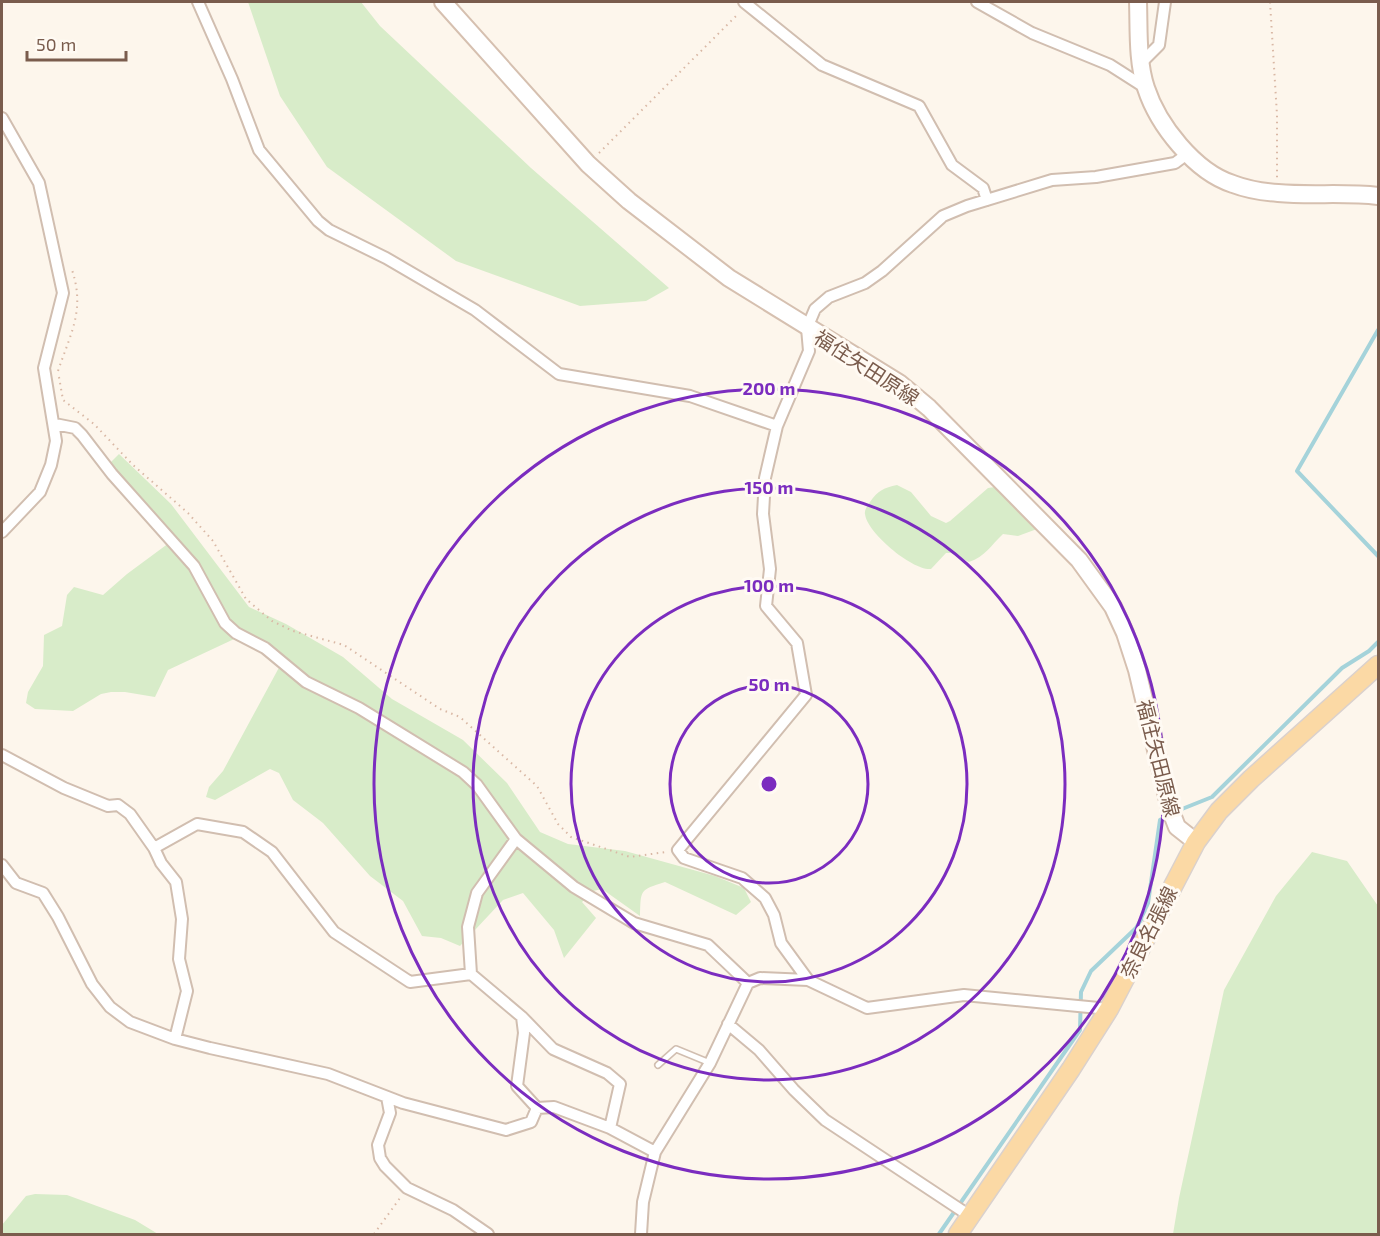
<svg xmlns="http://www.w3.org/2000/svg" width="1380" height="1236" viewBox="0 0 1380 1236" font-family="'Exo 2','Noto Sans JP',sans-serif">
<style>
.green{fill:#d8ecc9}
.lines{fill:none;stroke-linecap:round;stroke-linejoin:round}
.stream{stroke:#a5d3da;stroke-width:4}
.service-casing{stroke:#d1beb0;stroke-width:8}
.minor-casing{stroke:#d1beb0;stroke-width:14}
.secondary-casing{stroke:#d6c0b0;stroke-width:20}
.primary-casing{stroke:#dad1cd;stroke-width:21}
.path{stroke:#d9b8a5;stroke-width:2;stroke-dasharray:1.5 4.5;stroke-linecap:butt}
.service{stroke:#fff;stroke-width:5}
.minor{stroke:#fff;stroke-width:10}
.secondary{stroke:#fff;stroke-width:16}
.primary{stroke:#fbd9a5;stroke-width:18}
.ring{fill:none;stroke:#7b2cbf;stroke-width:3}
.labels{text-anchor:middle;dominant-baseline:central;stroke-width:6;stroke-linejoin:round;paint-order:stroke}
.street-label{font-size:20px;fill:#7a5c4d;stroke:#fffaf3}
.centre{fill:#7b2cbf;stroke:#fffaf3;stroke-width:3}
.ring-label{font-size:18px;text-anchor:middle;font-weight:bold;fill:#7b2cbf;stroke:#fffaf3;stroke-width:6;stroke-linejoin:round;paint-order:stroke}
</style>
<rect width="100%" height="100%" fill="#fdf6ec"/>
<path class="green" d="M 248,2 L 361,2 L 380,26 L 531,168 L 669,288 L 646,301 L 580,306 L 456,261 L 327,167 L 280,96 Z
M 119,454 L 171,504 L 249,607 L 286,624 L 343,657 L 392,699 L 463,740 L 507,783 L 540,832 L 568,844 L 625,851 L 715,876 L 744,888 L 751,902 L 736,915 L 665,882 C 639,890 641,890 640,916 L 602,889 L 593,891 L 582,902 L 596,918 L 564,958 L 554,930 L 523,893 L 503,900 L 460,946 L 441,938 L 422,936 L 403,901 L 370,876 L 323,823 L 293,800 L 279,773 L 270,769 L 215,800 L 206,797 L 209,787 L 223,771 L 282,662 L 247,633 L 168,670 L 155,697 L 125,692 L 111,692 L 101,694 L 73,711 L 35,709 L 26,703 L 28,692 L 43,666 L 44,635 L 62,626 L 67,595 L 74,587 L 103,595 L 127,574 L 173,540 L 114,481 L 111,462 Z
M 897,485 L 911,492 L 931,516 L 946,523 L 950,521 L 988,488 L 995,487 L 1037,529 L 1018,536 L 1003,534 C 991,545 985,557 969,562 L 951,553 L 946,553 L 931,569 C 913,571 867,533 865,514 C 864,510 868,505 870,502 C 878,490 884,488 897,485 Z
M 1312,852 L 1347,861 L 1378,906 L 1378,1234 L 1173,1234 L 1179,1198 L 1224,990 L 1276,896 Z
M 35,1194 L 67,1195 L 135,1220 L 158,1234 L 2,1234 L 2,1225 L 26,1196 Z"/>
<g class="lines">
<path class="stream" d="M 1378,330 L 1297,471 L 1378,556
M 1177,811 L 1212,797 L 1342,668 L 1369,651 L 1378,642
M 939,1234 L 1080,1030 L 1081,992 L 1091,971 L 1136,928 L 1147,910 L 1160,820 L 1167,816"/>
<g class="service-casing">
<path id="service" d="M 658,1065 L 676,1049 L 710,1063"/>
</g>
<g class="minor-casing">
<path id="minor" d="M 198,2 L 232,79 L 259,150 L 318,221 L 329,230 L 386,258 L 475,310 L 559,374 L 690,396 L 777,426
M 744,2 L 822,65 L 919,106 L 952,165 L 983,188 L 987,200
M 977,2 L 1032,33 L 1110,65 L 1146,88
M 1141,63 L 1159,45 L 1165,2
M 2,118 L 39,183 L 63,293 L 44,368 L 56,441 L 51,465 L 40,492 L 2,532
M 55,424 L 75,428 L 82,435 L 112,474 L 194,566 L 225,623 L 236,633 L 265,648 L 306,682 L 359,708 L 463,772 L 477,785 L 516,839 L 574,887 L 634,923 L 708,945 L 748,983
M 2,755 L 64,788 L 108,806 L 118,805 L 130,814 L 154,848 L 161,863 L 176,882 L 182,919 L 179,959 L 187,991 L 175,1039
M 154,848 L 197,824 L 243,832 L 272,852 L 334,932 L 410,982 L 471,974 L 522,1017 L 553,1049 L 607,1073 L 620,1084 L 610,1128
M 2,865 L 16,883 L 43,893 L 58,917 L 92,984 L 110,1007 L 130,1022 L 175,1039 L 210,1048 L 328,1074 L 403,1103 L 506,1130 L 531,1122 L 537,1108 L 554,1107 L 610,1128 L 655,1152
M 471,974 L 468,927 L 477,893 L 516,839
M 808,980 L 781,943 L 774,915 L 765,898 L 742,878 L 684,858 L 678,850 L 806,695 L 797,643 L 766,606 L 770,569 L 763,514 L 765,478 L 777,426 L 809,351 L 807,328 L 815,309 L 829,297 L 865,283 L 882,271 L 943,216 L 967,206 L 1052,180 L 1096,177 L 1175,163 L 1187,154
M 522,1017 L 524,1033 L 517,1086 L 537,1108
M 728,1024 L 759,1050 L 794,1090 L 825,1120 L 970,1216
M 387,1097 L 390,1113 L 378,1145 L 380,1158 L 385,1166 L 407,1188 L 453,1210 L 488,1234
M 641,1234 L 643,1202 L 655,1152 L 710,1063 L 748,983 L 760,978 L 808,980 L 867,1008 L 964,995 L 1109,1009"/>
</g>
<g class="secondary-casing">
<path id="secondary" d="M 443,2 L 588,164 L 629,201 L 729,278 L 899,383 L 929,408 L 1079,560 L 1113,607 L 1125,633 L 1137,670 L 1170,809 L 1177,827 L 1196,842
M 1138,2 C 1139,29 1137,61 1146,88 C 1158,125 1195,172 1233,184 C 1246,189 1264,192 1278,193 C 1311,196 1345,192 1378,196"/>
</g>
<g class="primary-casing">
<path id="primary" d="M 958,1234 L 1071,1069 L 1109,1009 L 1196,842 L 1219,811 L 1251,779 L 1378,665"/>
</g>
<path class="path" d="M 1270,2 L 1277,115 L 1277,178
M 599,153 L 739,13
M 58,371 C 71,332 86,309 71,267
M 59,377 L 63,400 L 94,424 L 133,465 L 188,513 L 213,541 L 246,599 L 272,621 L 293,631 L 344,645 L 440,709 L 460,717 L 537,786 L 558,824 L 571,837 L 630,857 L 666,852
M 374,1234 L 400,1198"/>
<use href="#service" class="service"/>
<use href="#minor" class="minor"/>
<use href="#secondary" class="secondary"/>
<use href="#primary" class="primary"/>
</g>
<g class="ring">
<circle cx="769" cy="784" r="99"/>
<circle cx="769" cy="784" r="198"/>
<circle cx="769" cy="784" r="296"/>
<circle cx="769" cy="784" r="395"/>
</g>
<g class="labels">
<g class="street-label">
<text transform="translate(867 367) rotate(33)">福住矢田原線</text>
<text transform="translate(1159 758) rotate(76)">福住矢田原線</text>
<text transform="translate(1148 932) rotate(-63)">奈良名張線</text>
</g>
</g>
<circle cx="769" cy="784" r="9" class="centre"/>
<g class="ring-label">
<text x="769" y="395">200 m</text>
<text x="769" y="494">150 m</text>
<text x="769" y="592">100 m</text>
<text x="769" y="691">50 m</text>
</g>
<rect width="1380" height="1236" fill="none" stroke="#7a5c4d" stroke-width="6"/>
<path d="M27 51v9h99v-9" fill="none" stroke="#7a5c4d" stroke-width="3"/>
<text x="36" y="51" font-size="18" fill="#7a5c4d" stroke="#fffaf3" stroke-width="4.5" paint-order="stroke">50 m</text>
</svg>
